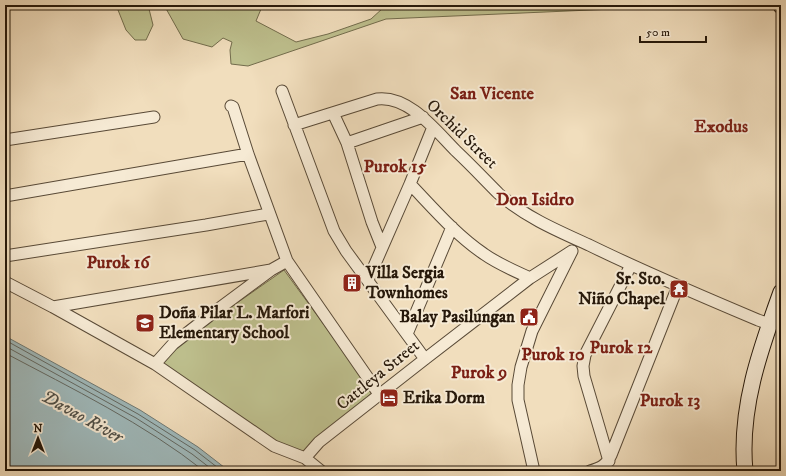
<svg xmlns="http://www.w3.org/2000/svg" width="786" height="476" viewBox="0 0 786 476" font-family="'IM FELL DW Pica',serif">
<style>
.green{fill:#bec08e;stroke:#726c4c}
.water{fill:#9fb9bb;stroke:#6f7974}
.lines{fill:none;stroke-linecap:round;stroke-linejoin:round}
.shore{stroke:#626862;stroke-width:1}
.street-casing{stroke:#594a37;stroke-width:13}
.secondary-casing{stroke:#26180a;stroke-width:17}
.street{stroke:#f6ead4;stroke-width:11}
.secondary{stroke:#f6ead4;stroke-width:15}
.labels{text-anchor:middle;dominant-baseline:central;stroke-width:4;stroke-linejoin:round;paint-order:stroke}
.street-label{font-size:17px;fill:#26180a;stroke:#f6ead4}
.poi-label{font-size:17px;font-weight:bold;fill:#26180a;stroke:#f6ead4;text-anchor:start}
.neighbourhood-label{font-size:18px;font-weight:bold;fill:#7a1f14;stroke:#f6ead4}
.water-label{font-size:18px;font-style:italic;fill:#505048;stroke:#f6ead4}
</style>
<rect width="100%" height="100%" fill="#f1debd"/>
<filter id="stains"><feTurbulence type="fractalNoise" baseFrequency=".005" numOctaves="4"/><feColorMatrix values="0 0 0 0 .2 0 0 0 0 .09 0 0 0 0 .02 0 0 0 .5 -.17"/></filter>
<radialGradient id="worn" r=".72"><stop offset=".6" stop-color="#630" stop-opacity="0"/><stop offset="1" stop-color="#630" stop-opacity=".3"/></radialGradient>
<path class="green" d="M 116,5 L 148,5 L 153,25 L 146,40 L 135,40 L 126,30 Z
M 164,5 L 256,5 L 261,9 L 256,21 L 296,42 L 328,34 L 371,19 L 383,8 L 384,5 L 704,5 L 386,19 L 248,66 L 231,64 L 230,50 L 232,42 L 223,38 L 212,47 L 183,39 Z
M 284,270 L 373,392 L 303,453 L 279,444 L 161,364 L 177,345 Z"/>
<path class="water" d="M 5,336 L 140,410 L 198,447 L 229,471 L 17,471 L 5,466 Z"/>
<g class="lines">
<path class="shore" d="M 5,340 L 138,414 L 195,450 L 222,471
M 5,346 L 136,418 L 192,454 L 214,471
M 5,353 C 71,388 145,424 204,471"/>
<g class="street-casing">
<path id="street" d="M 282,91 L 334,231 L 346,251 L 425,359
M 231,106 L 233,107 L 248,154 L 287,261 L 379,394
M 333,113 L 347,143 L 372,222 L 382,247
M 294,125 L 377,99 C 409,95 436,131 456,151 C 471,165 485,180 499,194 C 525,217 558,231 589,245 C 644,272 701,296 758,320 L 769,324
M 5,140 L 154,117
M 347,143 L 423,117
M 410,184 C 433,208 456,235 484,254 C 498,264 515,271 530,278
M 5,196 L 248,154
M 5,256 L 206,225 L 268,214
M 368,280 L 410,184 L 433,127
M 5,282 L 53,307 L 155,364 L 274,446 L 305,458 L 321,471
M 53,307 L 271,270
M 407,334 L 452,227
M 155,364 L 173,344 L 209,316 L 271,270 L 287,261
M 305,458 L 319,442 L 425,359 L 530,278 L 572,251
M 609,461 L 584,376 L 583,366 L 585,355 L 631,265
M 534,471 L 518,400 L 518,385 L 521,367 L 532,331 L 572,251
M 590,471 C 600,468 606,466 611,455 L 678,286"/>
</g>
<g class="secondary-casing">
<path id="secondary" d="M 781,5 L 781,6
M 745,471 C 739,409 760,350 781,292"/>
</g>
<use href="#street" class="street"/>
<use href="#secondary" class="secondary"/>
</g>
<defs>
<g id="building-square" transform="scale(1)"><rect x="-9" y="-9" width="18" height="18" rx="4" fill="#8f2418" stroke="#f6ead4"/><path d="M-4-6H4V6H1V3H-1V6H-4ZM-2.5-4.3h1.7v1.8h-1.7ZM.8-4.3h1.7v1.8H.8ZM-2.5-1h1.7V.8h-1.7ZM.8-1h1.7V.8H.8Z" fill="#fff"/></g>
<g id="temple-square" transform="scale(1)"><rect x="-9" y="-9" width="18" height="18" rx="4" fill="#8f2418" stroke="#f6ead4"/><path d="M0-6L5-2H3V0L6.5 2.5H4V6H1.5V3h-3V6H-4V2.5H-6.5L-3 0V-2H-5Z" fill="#fff"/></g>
<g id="civic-square" transform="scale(1)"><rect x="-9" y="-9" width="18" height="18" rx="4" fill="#8f2418" stroke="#f6ead4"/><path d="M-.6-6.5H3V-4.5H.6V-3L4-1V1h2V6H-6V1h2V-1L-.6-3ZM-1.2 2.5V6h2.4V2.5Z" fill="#fff"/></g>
<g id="school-square" transform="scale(1)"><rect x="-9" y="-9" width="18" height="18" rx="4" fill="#8f2418" stroke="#f6ead4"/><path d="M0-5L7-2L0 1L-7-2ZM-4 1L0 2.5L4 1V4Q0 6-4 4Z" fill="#fff"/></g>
<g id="hotel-square" transform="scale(1)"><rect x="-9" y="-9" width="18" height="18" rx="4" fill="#8f2418" stroke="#f6ead4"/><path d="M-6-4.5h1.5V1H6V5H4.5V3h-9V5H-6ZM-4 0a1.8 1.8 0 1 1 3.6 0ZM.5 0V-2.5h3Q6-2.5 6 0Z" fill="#fff"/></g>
</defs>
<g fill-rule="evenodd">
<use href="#building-square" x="352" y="283"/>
<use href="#temple-square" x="679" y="289"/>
<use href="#civic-square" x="529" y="317"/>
<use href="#school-square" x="145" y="323"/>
<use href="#hotel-square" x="389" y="398"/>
</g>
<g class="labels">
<g class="street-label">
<text transform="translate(462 134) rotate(44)">Orchid Street</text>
<text transform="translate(378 375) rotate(-39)">Cattleya Street</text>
</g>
<g class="poi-label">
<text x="366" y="273">Villa Sergia<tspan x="366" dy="20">Townhomes</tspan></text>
<text x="665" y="279" text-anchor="end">Sr. Sto.<tspan x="665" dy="20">Niño Chapel</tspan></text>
<text x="159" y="313">Doña Pilar L. Marfori<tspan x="159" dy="20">Elementary School</tspan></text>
<text x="515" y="317" text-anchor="end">Balay Pasilungan</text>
<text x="403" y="398">Erika Dorm</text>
</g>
<g class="neighbourhood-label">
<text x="492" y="94">San Vicente</text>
<text x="721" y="127">Exodus</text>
<text x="395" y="167">Purok 15</text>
<text x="535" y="200">Don Isidro</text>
<text x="118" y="263">Purok 16</text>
<text x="621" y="348">Purok 12</text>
<text x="553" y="355">Purok 10</text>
<text x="479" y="373">Purok 9</text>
<text x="670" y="401">Purok 13</text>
</g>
<g class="water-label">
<text transform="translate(82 417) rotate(29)">Davao River</text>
</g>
</g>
<rect width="786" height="476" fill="none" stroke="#f1debd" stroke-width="20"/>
<rect x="6" y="6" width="774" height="464" fill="none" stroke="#26180a" stroke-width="2"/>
<rect x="10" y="10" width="766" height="456" fill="none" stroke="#26180a"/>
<g transform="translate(38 438)" stroke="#f6ead4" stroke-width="3" paint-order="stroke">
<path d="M0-3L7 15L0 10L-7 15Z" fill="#26180a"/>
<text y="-6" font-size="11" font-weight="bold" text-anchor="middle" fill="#26180a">N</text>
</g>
<path d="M640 36v6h66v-6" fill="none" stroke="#26180a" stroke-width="2"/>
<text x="646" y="36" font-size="12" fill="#26180a" stroke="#f6ead4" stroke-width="3" paint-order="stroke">50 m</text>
<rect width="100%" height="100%" filter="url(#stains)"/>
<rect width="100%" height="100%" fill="url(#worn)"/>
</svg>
